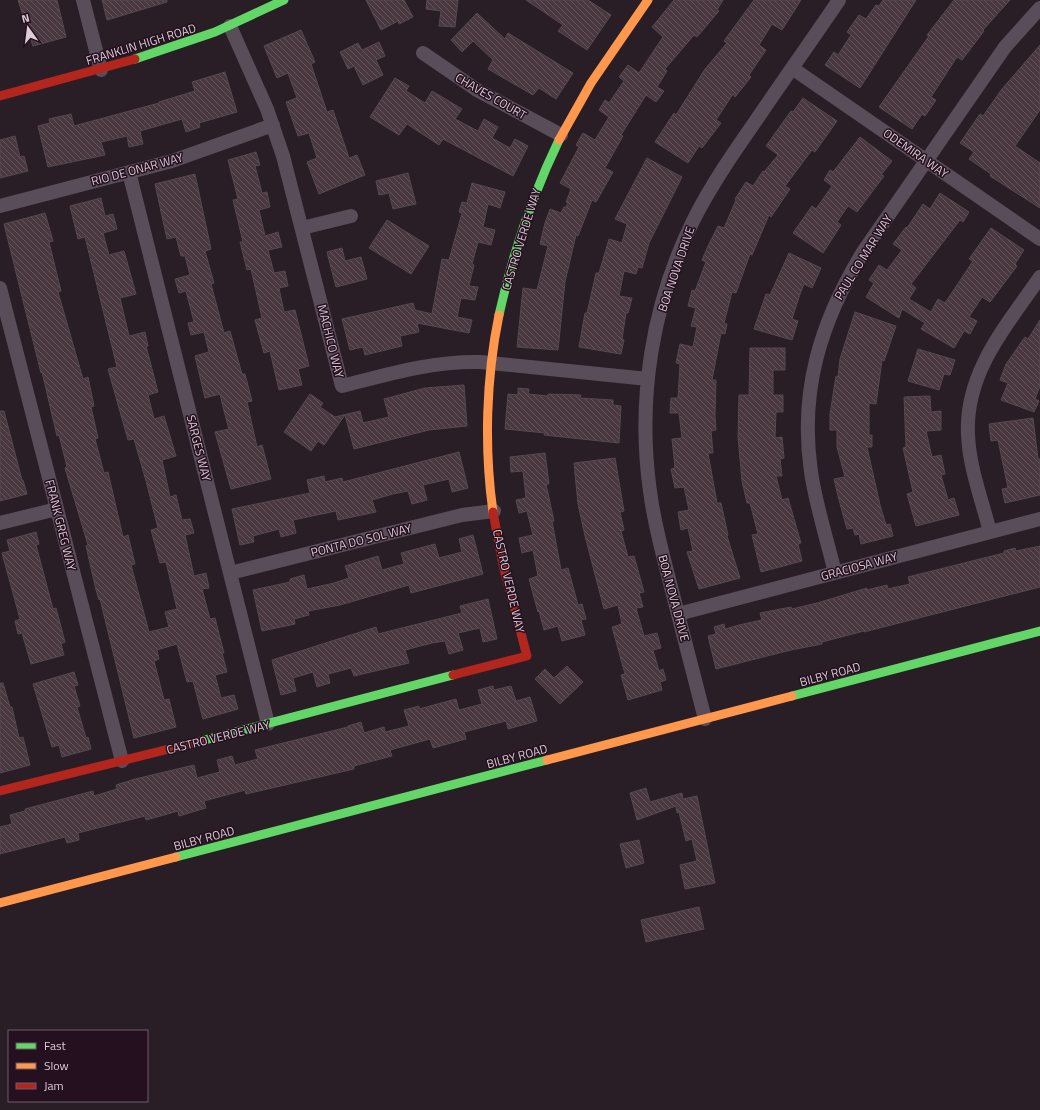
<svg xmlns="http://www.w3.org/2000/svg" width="1040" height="1110" viewBox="0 0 1040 1110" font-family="'Titillium Web',sans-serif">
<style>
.building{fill:url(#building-back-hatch);stroke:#54494f}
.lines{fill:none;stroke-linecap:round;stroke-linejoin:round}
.street{stroke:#594d5a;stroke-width:14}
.fast{stroke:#63d668;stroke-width:9}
.slow{stroke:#ff974d;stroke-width:9}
.jam{stroke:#b3261e;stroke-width:9}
.labels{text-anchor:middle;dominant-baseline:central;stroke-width:3;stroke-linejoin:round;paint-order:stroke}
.street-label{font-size:12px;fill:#dccdd7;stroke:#24101e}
</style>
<defs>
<pattern id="building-back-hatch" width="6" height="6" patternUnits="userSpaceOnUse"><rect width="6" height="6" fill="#4a3841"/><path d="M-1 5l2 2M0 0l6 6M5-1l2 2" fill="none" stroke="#64545c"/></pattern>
</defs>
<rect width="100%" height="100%" fill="#291e26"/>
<path class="building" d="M 18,0 L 57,0 L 66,37 L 33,46 Z
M 102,0 L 167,0 L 167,2 L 107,20 Z
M 366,0 L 404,0 L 413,17 L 399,24 L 398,21 L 381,30 Z
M 427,0 L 458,0 L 455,27 L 439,26 L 441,11 L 426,9 Z
M 526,0 L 588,0 L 611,15 L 587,50 L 558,31 L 563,25 Z
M 674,0 L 723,0 L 717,10 L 719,11 L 697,37 L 694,35 L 665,69 L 667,71 L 657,87 L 664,91 L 656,102 L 646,95 L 621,135 L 623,136 L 605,168 L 613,172 L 596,202 L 592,200 L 578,236 L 576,235 L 565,282 L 558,350 L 517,347 L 523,288 L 537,290 L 548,246 L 540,244 L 545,223 L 550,209 L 561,213 L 564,207 L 566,207 L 568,203 L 566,202 L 571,189 L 560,183 L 579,147 L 576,145 L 583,133 L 595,140 L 609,117 L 599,110 L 605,100 L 609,103 L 624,81 L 619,77 L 628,65 L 639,73 L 663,37 L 652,27 Z
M 754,0 L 801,0 L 782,30 L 772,24 L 759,45 L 766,50 L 749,75 L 751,77 L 735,97 L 733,94 L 716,120 L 721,123 L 702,148 L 699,146 L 688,163 L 655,142 L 674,113 L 676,115 L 705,69 L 727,43 L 724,41 Z
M 883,0 L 916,0 L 860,88 L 825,65 L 834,52 L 838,55 L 851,35 L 847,32 L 859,15 L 866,19 L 876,5 L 879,6 Z
M 954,0 L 1010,0 L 983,30 L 984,31 L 962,60 L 957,57 L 931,97 L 936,100 L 925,116 L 922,114 L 912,129 L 879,107 L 929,36 L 927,35 Z
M 477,13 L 505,39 L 508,33 L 573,73 L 556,99 L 539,88 L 533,95 L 488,69 L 493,60 L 473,41 L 462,52 L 451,40 Z
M 301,30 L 315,62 L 311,64 L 327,112 L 333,110 L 349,158 L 357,155 L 365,175 L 319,194 L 307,162 L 317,158 L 309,133 L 298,136 L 286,102 L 297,98 L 288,73 L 277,78 L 264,46 Z
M 379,42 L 385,56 L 376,60 L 383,75 L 363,85 L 354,66 L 348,69 L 340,52 L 358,43 L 362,50 Z
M 1040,45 L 1040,110 L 1015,146 L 1040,163 L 1040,208 L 990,176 L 991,174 L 969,159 L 974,152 L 960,143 L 980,114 L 983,116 L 1002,89 Z
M 225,72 L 237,112 L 199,123 L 200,127 L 186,132 L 182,119 L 140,131 L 143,144 L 129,147 L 127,136 L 101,142 L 105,155 L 48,167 L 38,126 L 50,123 L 49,119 L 71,114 L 74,126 L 159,103 L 159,102 L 195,91 L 192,82 Z
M 395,78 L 409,86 L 406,91 L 425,103 L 432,91 L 462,109 L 455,119 L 478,131 L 484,119 L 498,127 L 492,138 L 510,148 L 515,139 L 528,146 L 513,176 L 443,139 L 439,145 L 407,124 L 399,135 L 370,117 Z
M 803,98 L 837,121 L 815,152 L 812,150 L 785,186 L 790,189 L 771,217 L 769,215 L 752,255 L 750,254 L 736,293 L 732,292 L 724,323 L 727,324 L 725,334 L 721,333 L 712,380 L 716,380 L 715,415 L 716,430 L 711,431 L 713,453 L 708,453 L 717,503 L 721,503 L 728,535 L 727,536 L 740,578 L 699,589 L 687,552 L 693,551 L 688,528 L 681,530 L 678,512 L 689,510 L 684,487 L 675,488 L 671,469 L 675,468 L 672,439 L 682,438 L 679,413 L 670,413 L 671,398 L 678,398 L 680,364 L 676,363 L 680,344 L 693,347 L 697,327 L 691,326 L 696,308 L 688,306 L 692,290 L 695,291 L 706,262 L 702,260 L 708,246 L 718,226 L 724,228 L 736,200 L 735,199 L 746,182 L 753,186 L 763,171 L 764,172 L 778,155 L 766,146 L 791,111 L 793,112 Z
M 15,136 L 20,157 L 24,156 L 28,171 L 0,178 L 0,140 Z
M 860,137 L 892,161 L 881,175 L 884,176 L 857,212 L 848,206 L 837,222 L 841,225 L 823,253 L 793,233 L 812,206 L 816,209 L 832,186 L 824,180 L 830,170 L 833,172 Z
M 256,152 L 260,165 L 255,166 L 262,193 L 267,192 L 270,207 L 259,210 L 265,236 L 278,232 L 282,247 L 268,250 L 274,273 L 285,271 L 288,286 L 279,288 L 284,312 L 295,310 L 309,366 L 298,369 L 302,385 L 279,390 L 270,351 L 264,353 L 255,320 L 262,318 L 251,269 L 247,270 L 240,242 L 243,242 L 233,200 L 238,199 L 228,160 Z
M 647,158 L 682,177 L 649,243 L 642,268 L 638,267 L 636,274 L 624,271 L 619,296 L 632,298 L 628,313 L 626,313 L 622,339 L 624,340 L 621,354 L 579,347 L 585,313 L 587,313 L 596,273 L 599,273 L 609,239 L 622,243 L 627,224 L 615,219 Z
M 408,173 L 416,204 L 393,209 L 389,193 L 379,195 L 376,181 Z
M 195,174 L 211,249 L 205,251 L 214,283 L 211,284 L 224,333 L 230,331 L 242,374 L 245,374 L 252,401 L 247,402 L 257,447 L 262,445 L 271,479 L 231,489 L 215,432 L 229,429 L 224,411 L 220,394 L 205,398 L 195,356 L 209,352 L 204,332 L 191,335 L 188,323 L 194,322 L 186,291 L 179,293 L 175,279 L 190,275 L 185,256 L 181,256 L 176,237 L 167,239 L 155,184 Z
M 472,183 L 505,192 L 500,208 L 488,204 L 483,227 L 495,230 L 491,245 L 478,242 L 472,264 L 474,265 L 469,286 L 478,287 L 475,300 L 461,298 L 457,317 L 472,320 L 469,333 L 417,323 L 419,332 L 400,336 L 402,346 L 365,355 L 363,347 L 350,350 L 342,319 L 413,303 L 415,310 L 432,314 L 442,259 L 449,260 L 462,213 L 459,212 L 462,202 L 467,203 Z
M 940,193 L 969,212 L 963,222 L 960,220 L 911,284 L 916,288 L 909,299 L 931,312 L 938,299 L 945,303 L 973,261 L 969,259 L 991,228 L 1024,250 L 1015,264 L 1017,266 L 990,302 L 982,297 L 969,317 L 977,321 L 970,334 L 964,331 L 954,348 L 921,329 L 925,323 L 902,309 L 899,318 L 866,297 L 874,283 L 869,280 L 879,265 L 887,270 L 902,250 L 893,244 L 906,227 L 907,228 L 923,204 L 930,209 Z
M 101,198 L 105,216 L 113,214 L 117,229 L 103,233 L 109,255 L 124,251 L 136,294 L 120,298 L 129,336 L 145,332 L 148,346 L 146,346 L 158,392 L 148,395 L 154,419 L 164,416 L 176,456 L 162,460 L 170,497 L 176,495 L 182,520 L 190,519 L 194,533 L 185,535 L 194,576 L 206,573 L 209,588 L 202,589 L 210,619 L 215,618 L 224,653 L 222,653 L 227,672 L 215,675 L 221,698 L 234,695 L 238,709 L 203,719 L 193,681 L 187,682 L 177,644 L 157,650 L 159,659 L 154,661 L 164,700 L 169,699 L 176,727 L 134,738 L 100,599 L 99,600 L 96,590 L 86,546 L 88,545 L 65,468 L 67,467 L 59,435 L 57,436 L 42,372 L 41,373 L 4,224 L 45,213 L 53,241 L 49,242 L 61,291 L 58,292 L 83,379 L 88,377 L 94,406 L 91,407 L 98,438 L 95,439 L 104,473 L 108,472 L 123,537 L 128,535 L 135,564 L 131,565 L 149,632 L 169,627 L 165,612 L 177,609 L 166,562 L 160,563 L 151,530 L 158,528 L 146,481 L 134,439 L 128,440 L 108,369 L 117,367 L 85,237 L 78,239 L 70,206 Z
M 387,220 L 429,246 L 411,274 L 369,248 Z
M 342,248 L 345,261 L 361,257 L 367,279 L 336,287 L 327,252 Z
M 789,253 L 821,268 L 812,288 L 804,284 L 800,294 L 792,319 L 798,321 L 792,340 L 754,329 L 766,294 L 770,295 Z
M 855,312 L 896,326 L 884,361 L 882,360 L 876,404 L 869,403 L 869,435 L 872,435 L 872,447 L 867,447 L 880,505 L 886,525 L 890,524 L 893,536 L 861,544 L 859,534 L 855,535 L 853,528 L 847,529 L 839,500 L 834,479 L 845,477 L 837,447 L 837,430 L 830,430 L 830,414 L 836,376 L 838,377 L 840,359 Z
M 1040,320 L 1040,386 L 1035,399 L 1039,401 L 1034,412 L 1001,400 L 1008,383 L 1000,380 L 1006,364 L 1025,337 L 1028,339 Z
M 750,348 L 785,348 L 785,370 L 773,370 L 773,395 L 783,395 L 783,412 L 776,412 L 775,438 L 782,437 L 784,458 L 780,459 L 782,476 L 776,476 L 782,500 L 788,498 L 801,543 L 798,544 L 802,561 L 761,572 L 752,535 L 758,534 L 750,503 L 747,503 L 742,481 L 738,437 L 739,395 L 749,395 Z
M 918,349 L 955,360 L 950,375 L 944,374 L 939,390 L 908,381 Z
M 464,385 L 467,426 L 429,430 L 354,449 L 345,415 L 324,445 L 318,441 L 311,451 L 284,432 L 310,394 L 323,403 L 320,407 L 335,417 L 360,411 L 363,423 L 389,417 L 384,399 L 425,388 Z
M 518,388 L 529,389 L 528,394 L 548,396 L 548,394 L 581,395 L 580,398 L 613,400 L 613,405 L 621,406 L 619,443 L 544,435 L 545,433 L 505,429 L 508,394 L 518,395 Z
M 930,396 L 931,412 L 941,411 L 941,430 L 926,431 L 932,457 L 941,455 L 945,474 L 941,475 L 948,500 L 954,498 L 959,515 L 916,526 L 907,494 L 913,492 L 903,448 L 906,447 L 904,397 Z
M 0,411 L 4,411 L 22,480 L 23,480 L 27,494 L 0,501 Z
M 1033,418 L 1038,459 L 1040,459 L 1040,495 L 1005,503 L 1002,489 L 1008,488 L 998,440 L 991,441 L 989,424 Z
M 459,452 L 468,488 L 452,492 L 449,479 L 423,485 L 427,500 L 412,504 L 408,491 L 393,494 L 372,500 L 376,512 L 338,520 L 336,511 L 293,520 L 296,533 L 281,537 L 279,529 L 253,536 L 254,542 L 240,545 L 232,509 L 310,493 L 307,480 L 324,476 L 325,482 L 342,478 L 343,482 Z
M 545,453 L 549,484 L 546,484 L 554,521 L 552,521 L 561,570 L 568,568 L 578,605 L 582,604 L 586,619 L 581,620 L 585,635 L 562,641 L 558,626 L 544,630 L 539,611 L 538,612 L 529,579 L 538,576 L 533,550 L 522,553 L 519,538 L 533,535 L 527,511 L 519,513 L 516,500 L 526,498 L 523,471 L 511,472 L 510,457 Z
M 615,458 L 624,511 L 620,512 L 624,530 L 621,531 L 628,557 L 634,556 L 644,592 L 639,593 L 643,607 L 636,608 L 644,636 L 657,633 L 661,648 L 653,650 L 659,671 L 663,669 L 666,680 L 660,682 L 662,690 L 628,700 L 621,675 L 625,674 L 612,627 L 622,624 L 618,605 L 604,609 L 585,536 L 578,504 L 574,463 Z
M 36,532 L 39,544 L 36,545 L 53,609 L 56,608 L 65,642 L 61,644 L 64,655 L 31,664 L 22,633 L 18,634 L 15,621 L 20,619 L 2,553 L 10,551 L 7,540 Z
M 473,535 L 483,574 L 411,593 L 409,585 L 340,605 L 308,611 L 309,615 L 294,619 L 295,624 L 262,631 L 253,590 L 290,582 L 290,579 L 304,575 L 307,589 L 334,583 L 349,578 L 345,566 L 378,556 L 382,570 L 404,564 L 401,553 L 435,544 L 439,558 L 462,552 L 459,539 Z
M 1040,546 L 1040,587 L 864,632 L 864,631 L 822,642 L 822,644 L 791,650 L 716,669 L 708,636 L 716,634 L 714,627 L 724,624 L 725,629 L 739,625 L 762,620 L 760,613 L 791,607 L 792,609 L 817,603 L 867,588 L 867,590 L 887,585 L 888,589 L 910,584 L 908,577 L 1004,553 L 1004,551 L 1015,548 L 1016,551 Z
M 488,599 L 497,639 L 483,642 L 480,628 L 458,633 L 463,650 L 449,654 L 445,641 L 432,643 L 405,650 L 409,663 L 354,676 L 351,668 L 328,674 L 330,683 L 317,687 L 313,672 L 293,678 L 296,691 L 281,695 L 272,660 L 376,627 L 378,634 L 462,613 L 460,606 Z
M 567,666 L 583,682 L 560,704 L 535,679 L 545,669 L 554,678 Z
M 74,672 L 78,685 L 74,686 L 80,706 L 77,707 L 86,738 L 88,737 L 91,749 L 62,757 L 59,745 L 52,747 L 33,684 Z
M 0,683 L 3,683 L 10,707 L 12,707 L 19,738 L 23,737 L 30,765 L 0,773 Z
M 493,686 L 494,690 L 511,686 L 516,701 L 530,697 L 537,721 L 508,729 L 506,721 L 464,732 L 466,739 L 433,748 L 430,739 L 390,750 L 392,756 L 354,766 L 354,769 L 246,794 L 245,790 L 204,801 L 206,808 L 179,816 L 178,811 L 146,820 L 145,816 L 78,833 L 79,840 L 67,843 L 65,837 L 0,854 L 0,827 L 12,824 L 10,815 L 25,811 L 25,809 L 93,791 L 94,796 L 117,789 L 116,785 L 135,779 L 194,765 L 197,778 L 220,772 L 217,760 L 232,756 L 235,765 L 258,759 L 255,750 L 348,727 L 348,726 L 361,722 L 364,733 L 384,727 L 385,732 L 409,726 L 404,710 L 419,706 L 419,709 L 456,699 L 459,710 L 482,704 L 478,690 Z
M 646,788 L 650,802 L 682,793 L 683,799 L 697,796 L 715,883 L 685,889 L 680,865 L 697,861 L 692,839 L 686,841 L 679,812 L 677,813 L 676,806 L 637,820 L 630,793 Z
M 639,840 L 644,863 L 626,868 L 620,844 Z
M 699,907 L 704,929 L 646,942 L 641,920 Z"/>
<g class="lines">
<path class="street" d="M 83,0 L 101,70
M 230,26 L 267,109 L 283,156 L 342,386 C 389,374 432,361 480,362 L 648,379
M 423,53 L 477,90 L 561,135
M 792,68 L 1040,239
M 129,172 L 268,724
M 0,206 L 172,161 L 273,125
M 302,228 L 351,216
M 0,288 L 122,761
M 0,523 L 57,509
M 990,532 C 982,500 969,467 968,434 C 965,372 1007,325 1040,277
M 230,573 L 462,515 L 494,511
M 835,573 C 827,539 816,506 811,472 C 799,390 821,321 863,252 L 1005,47 L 1040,8
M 678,614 L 1040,519
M 705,719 C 694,675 682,631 671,587 C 663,555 654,524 650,491 C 637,400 652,304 693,221 C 711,185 734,152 757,119 C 784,79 812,40 839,0"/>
<path class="fast" d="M 135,59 L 215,32 L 284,0
M 499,315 C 513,252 531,198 559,140
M 792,696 L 1040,631
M 201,741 L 453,675
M 176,857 L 547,760"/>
<path class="slow" d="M 559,140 L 591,83 L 648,0
M 493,512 C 484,448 486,378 499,315
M 547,760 L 792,696
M 0,903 L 176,857"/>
<path class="jam" d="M 0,96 L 135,59
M 453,675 L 527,656 L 503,565 L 493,512
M 0,791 L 201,741"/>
</g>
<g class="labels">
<g class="street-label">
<text transform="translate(141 44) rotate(-17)">FRANKLIN HIGH ROAD</text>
<text transform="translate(491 96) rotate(30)">CHAVES COURT</text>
<text transform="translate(916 153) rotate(35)">ODEMIRA WAY</text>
<text transform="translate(137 169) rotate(-15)">RIO DE ONAR WAY</text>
<text transform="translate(521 239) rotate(-73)">CASTRO VERDE WAY</text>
<text transform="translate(863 257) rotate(-58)">PAUL CO MAR WAY</text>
<text transform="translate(676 269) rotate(-71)">BOA NOVA DRIVE</text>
<text transform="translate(331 341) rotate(76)">MACHICO WAY</text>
<text transform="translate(199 448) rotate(76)">SARGES WAY</text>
<text transform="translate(61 525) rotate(76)">FRANK GREG WAY</text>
<text transform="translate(361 540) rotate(-14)">PONTA DO SOL WAY</text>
<text transform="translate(859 566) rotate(-15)">GRACIOSA WAY</text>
<text transform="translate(509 581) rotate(77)">CASTRO VERDE WAY</text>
<text transform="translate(674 598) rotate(75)">BOA NOVA DRIVE</text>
<text transform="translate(830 674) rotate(-15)">BILBY ROAD</text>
<text transform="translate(218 737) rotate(-14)">CASTRO VERDE WAY</text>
<text transform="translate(517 756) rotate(-15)">BILBY ROAD</text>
<text transform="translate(204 838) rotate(-15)">BILBY ROAD</text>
</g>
</g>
<rect x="8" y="1030" width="140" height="72" fill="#24101e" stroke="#6e5c68"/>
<rect x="16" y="1043" width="20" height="6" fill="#63d668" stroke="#6e5c68"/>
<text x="44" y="1050" font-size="12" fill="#dccdd7">Fast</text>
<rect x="16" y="1063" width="20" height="6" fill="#ff974d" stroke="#6e5c68"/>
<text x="44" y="1070" font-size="12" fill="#dccdd7">Slow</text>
<rect x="16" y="1083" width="20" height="6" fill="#b3261e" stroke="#6e5c68"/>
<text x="44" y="1090" font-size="12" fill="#dccdd7">Jam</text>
<g transform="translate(28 28) rotate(346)" stroke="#24101e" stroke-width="3" paint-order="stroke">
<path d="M0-3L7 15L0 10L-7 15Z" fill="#dccdd7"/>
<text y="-6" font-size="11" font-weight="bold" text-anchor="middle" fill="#dccdd7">N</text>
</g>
</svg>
